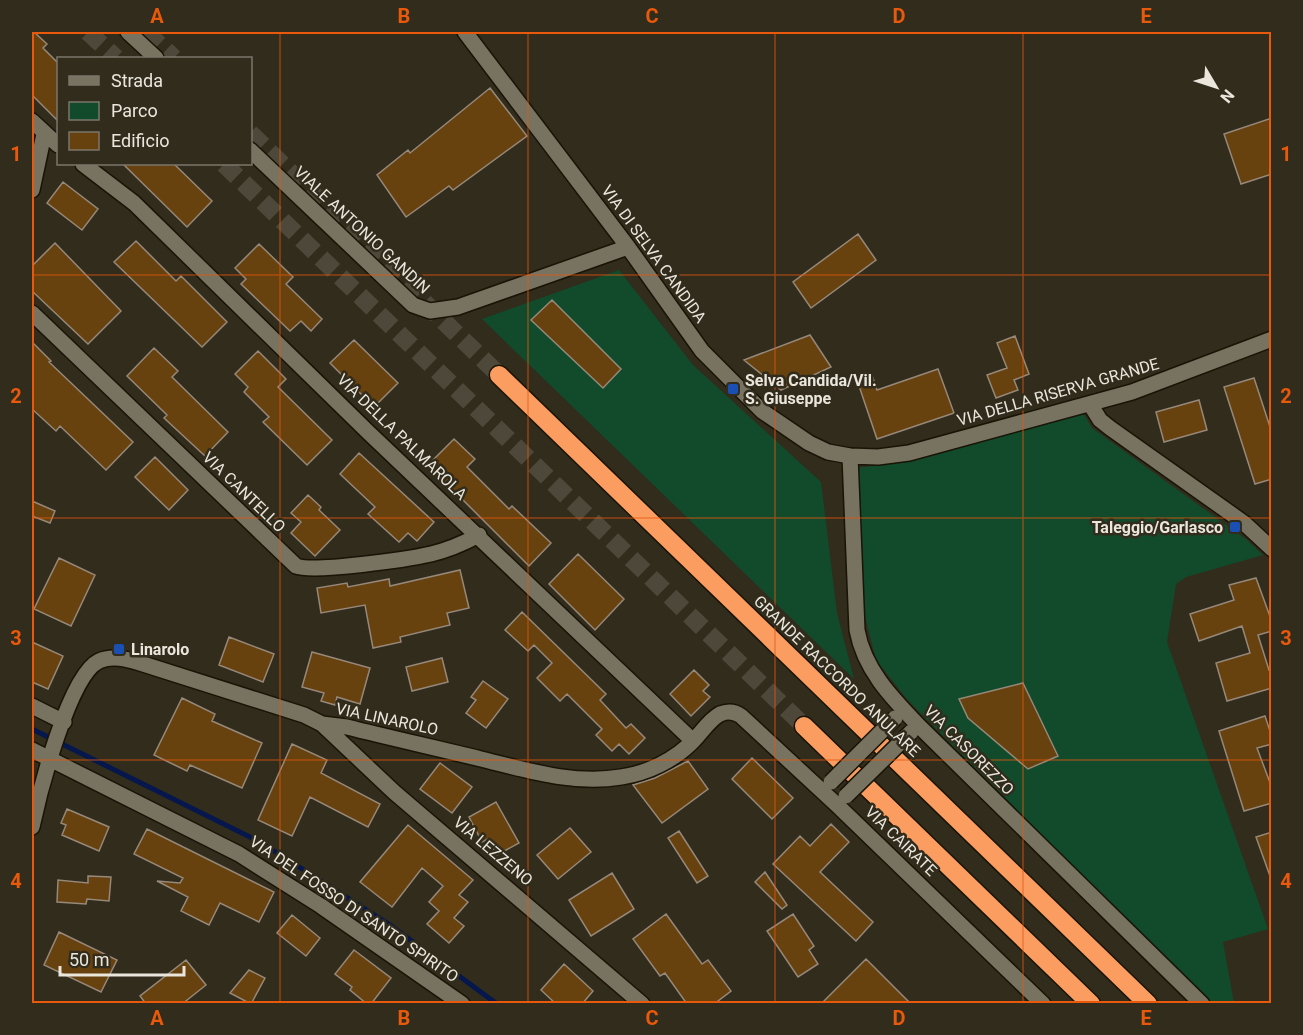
<svg xmlns="http://www.w3.org/2000/svg" width="1303" height="1035" font-family="Roboto,sans-serif">
  <style>
    .green { fill: #114b2c }
    .lines { fill: none; stroke-linecap: round; stroke-linejoin: round }
    .stream { stroke: #05174d; stroke-width: 5 }
    .building { fill: #67410e; stroke: #96887a; stroke-width: 1.5 }
    .highway-tunnel { stroke: #4d4839; stroke-width: 18; stroke-dasharray: 18 9; stroke-linecap: butt }
    .minor-casing { stroke: #191406; stroke-width: 18 }
    .highway-casing { stroke: #191406; stroke-width: 21 }
    .minor { stroke: #787260; stroke-width: 15 }
    .highway { stroke: #fb9c61; stroke-width: 18 }
    .minor-bridge-casing { stroke: #191406; stroke-width: 18; stroke-linecap: butt }
    .minor-bridge { stroke: #787260; stroke-width: 15 }
    .grid { fill: none; stroke: #e8590c; stroke-width: 1.5; stroke-opacity: 0.55 }
    .transit-dot { fill: #1a4fb4; stroke: #312c1c; stroke-width: 2 }
    .labels { text-anchor: middle; dominant-baseline: central; stroke-width: 5; stroke-linejoin: round; paint-order: stroke }
    .street-label { font-size: 16px; fill: #eae6dc; stroke: #312c1c }
    .poi-label { font-size: 16px; font-weight: bold; fill: #eae6dc; stroke: #312c1c; text-anchor: start }
    .neatline { fill: none; stroke: #e8590c; stroke-width: 2 }
    .grid-label { font-size: 20px; text-anchor: middle; font-weight: bold; fill: #e8590c }
  </style>
  <rect width="100%" height="100%" fill="#312c1c"/>
  <path class="green" d="M619,270L693,365L821,482L837,613L854,679L482,319Z
    M1083,413L1092,428L1247,540L1263,555L1186,577L1176,584L1167,642L1268,929L1223,942L1234,1003H1210L925,718L906,698L876,660L865,616L855,468L907,462Z"/>
  <g class="lines">
    <path class="stream" d="M32,729L260,842L390,925L497,1004"/>
  </g>
  <path class="building" d="M32,32H34L47,44L43,48L58,63V121L32,95Z
    M490,88L527,136L453,190L449,186L406,217L377,175L408,150L410,153Z
    M1272,118V174L1241,184L1224,134Z
    M123,164H174L212,201L187,227Z
    M63,182L98,209L82,230L47,203Z
    M858,234L876,260L811,308L793,282Z
    M136,241L176,281L181,276L227,322L202,347L114,262Z
    M55,243L121,311L88,344L32,291V266Z
    M259,244L293,277L286,284L322,319L311,331L301,321L290,331L241,284L246,279L235,268Z
    M552,300L621,369L603,388L531,320Z
    M810,335L831,367L781,390L744,360Z
    M1015,336L1029,374L1014,380L1018,390L996,398L987,375L1007,368L997,343Z
    M354,340L398,383L374,407L330,363Z
    M32,342L51,361L49,362L133,442L106,470L60,426L56,431L32,409Z
    M154,348L178,371L172,377L228,432L205,456L164,418L167,415L127,376Z
    M258,351L286,379L278,387L332,440L307,465L263,422L269,417L244,392L248,387L235,374Z
    M938,369L954,413L877,439L857,380L872,375L877,390Z
    M1254,378L1272,433V479L1255,484L1224,387Z
    M1199,400L1207,430L1164,442L1156,412Z
    M454,439L475,459L467,467L509,509L512,506L551,543L529,566L428,465Z
    M359,453L434,522L417,541L408,533L399,542L368,514L375,507L340,474Z
    M155,457L188,490L169,510L135,477Z
    M308,495L321,507L319,510L340,530L315,556L291,533L301,522L291,513Z
    M32,501L55,511L50,523L32,516Z
    M578,554L624,599L595,630L549,584Z
    M59,558L95,575L71,626L34,609Z
    M460,570L469,608L447,613L450,625L400,637L401,642L373,648L365,605L321,613L317,588L347,583L348,587L389,579L390,586Z
    M1256,578L1272,622V631L1258,635L1269,670L1272,669V688L1227,701L1216,663L1250,653L1242,626L1199,641L1190,614L1234,600L1229,585Z
    M522,612L606,694L600,700L626,728L631,724L645,738L629,754L619,744L612,751L596,735L602,729L567,694L560,701L537,678L552,663L534,645L528,651L505,630Z
    M229,637L274,654L263,682L219,665Z
    M32,642L63,656L48,689L32,682Z
    M312,652L370,668L360,704L337,697L335,705L321,701L324,693L302,687Z
    M442,658L448,682L412,691L406,667Z
    M694,670L709,685L703,691L710,697L691,716L670,694Z
    M483,681L508,699L486,728L466,713L476,700L471,697Z
    M1023,683L1058,756L1028,769L968,718L959,699Z
    M182,698L215,714L212,721L262,743L242,788L190,765L187,771L154,755Z
    M1265,716L1272,737V744L1257,748L1272,788V803L1244,811L1219,731Z
    M292,744L327,760L321,773L380,804L368,827L310,797L292,836L258,820Z
    M752,758L793,798L772,819L732,779Z
    M688,761L708,789L662,823L633,785L655,778Z
    M440,763L472,787L452,813L420,789Z
    M496,802L519,843L497,855L488,839L482,842L469,817Z
    M67,809L109,827L99,851L62,835L66,825L61,823Z
    M831,824L849,842L820,872L873,922L856,941L773,864L800,836L810,846Z
    M408,825L473,880L459,895L468,902L454,918L464,926L449,943L427,924L439,911L429,902L443,886L422,868L392,907L360,882Z
    M570,828L591,852L558,879L537,855Z
    M147,829L274,892L259,922L220,903L209,925L181,911L188,897L157,881L180,883L183,878L134,854Z
    M679,831L708,876L697,883L668,838Z
    M1272,832V876H1270L1256,837Z
    M765,872L787,905L782,909L755,882Z
    M612,873L634,909L591,936L569,900Z
    M88,876L111,877L109,901L87,899L86,904L57,902L58,880L88,883Z
    M666,914L702,964L708,960L731,991L714,1004H687L665,973L660,976L633,939Z
    M793,914L814,946L809,950L818,964L798,977L767,931Z
    M292,915L320,938L306,956L277,933Z
    M59,932L117,960L101,992L44,965Z
    M354,950L391,978L371,1004H367L350,990L352,987L335,974Z
    M866,959L911,1004H821Z
    M186,960L206,985L182,1004H146L140,996Z
    M564,964L593,991L582,1004H556L541,990Z
    M249,970L265,978L251,1004L230,993Z"/>
  <g class="lines">
    <path class="highway-tunnel" d="M88,32L116,58
      M146,32L174,58
      M250,133L499,375
      M224,164L804,726"/>
    <g class="minor-casing">
      <path id="minor" d="M128,32L156,58
        M465,32L628,247L702,351L762,411L809,443L828,452L850,456L878,457L909,453L1132,392L1272,339
        M32,121L58,145
        M250,150L413,305L430,311L458,307L628,247
        M83,164L134,203L368,432L693,741
        M32,190L44,134
        M32,313L296,566C314,573 409,559 431,554C448,550 464,543 479,535
        M1090,404L1100,420L1110,428L1244,523L1272,549
        M850,456L857,630C864,669 891,697 918,725L1202,1004
        M32,706L64,722
        M322,724L394,792L642,1004
        M32,750L239,854L321,906L462,1004
        M32,827C39,794 69,675 99,661C112,655 127,659 140,663L304,715L322,724L347,727C391,738 436,748 481,759C526,770 574,785 621,777C648,773 675,760 694,740C702,732 709,720 720,714C727,711 734,711 741,716L837,805L1043,1004"/>
    </g>
    <g class="highway-casing">
      <path id="highway" d="M499,375L1148,1004
        M804,726L1091,1004"/>
    </g>
    <use href="#minor" class="minor"/>
    <use href="#highway" class="highway"/>
    <g class="minor-bridge-casing">
      <path id="minor-bridge" d="M831,782L895,718
        M846,796L911,732"/>
    </g>
    <use href="#minor-bridge" class="minor-bridge"/>
  </g>
  <path class="grid" d="M280,32V1004M528,32V1004M775,32V1004M1023,32V1004M32,275H1272M32,518H1272M32,760H1272"/>
  <g class="transit-dot">
    <rect x="727" y="383" width="12" height="12" rx="3"/>
    <rect x="1229" y="521" width="12" height="12" rx="3"/>
    <rect x="113" y="643" width="12" height="12" rx="3"/>
  </g>
  <g class="labels">
    <g class="street-label">
      <text transform="translate(362 230) rotate(43)">VIALE ANTONIO GANDIN</text>
      <text transform="translate(654 254) rotate(54)">VIA DI SELVA CANDIDA</text>
      <text transform="translate(1058 392) rotate(-16)">VIA DELLA RISERVA GRANDE</text>
      <text transform="translate(402 437) rotate(44)">VIA DELLA PALMAROLA</text>
      <text transform="translate(244 492) rotate(44)">VIA CANTELLO</text>
      <text transform="translate(837 676) rotate(44)">GRANDE RACCORDO ANULARE</text>
      <text transform="translate(387 719) rotate(12)">VIA LINAROLO</text>
      <text transform="translate(969 750) rotate(45)">VIA CASOREZZO</text>
      <text transform="translate(901 841) rotate(44)">VIA CAIRATE</text>
      <text transform="translate(493 851) rotate(40)">VIA LEZZENO</text>
      <text transform="translate(354 909) rotate(34)">VIA DEL FOSSO DI SANTO SPIRITO</text>
    </g>
    <g class="poi-label">
      <text x="745" y="380">Selva Candida/Vil.<tspan x="745" dy="18">S. Giuseppe</tspan></text>
      <text x="1223" y="527" text-anchor="end">Taleggio/Garlasco</text>
      <text x="131" y="649">Linarolo</text>
    </g>
  </g>
  <rect width="1303" height="1035" fill="none" stroke="#312c1c" stroke-width="66"/>
  <rect x="57" y="57" width="195" height="108" fill="#312c1c" stroke="#7b7669" stroke-width="1.5"/>
  <rect x="69" y="76" width="30" height="9" fill="#787260" stroke="#7b7669" stroke-width="1.5"/>
  <text x="111" y="87" font-size="18" fill="#eae6dc">Strada</text>
  <rect x="69" y="102" width="30" height="18" fill="#114b2c" stroke="#7b7669" stroke-width="1.5"/>
  <text x="111" y="117" font-size="18" fill="#eae6dc">Parco</text>
  <rect x="69" y="132" width="30" height="18" fill="#67410e" stroke="#7b7669" stroke-width="1.5"/>
  <text x="111" y="147" font-size="18" fill="#eae6dc">Edificio</text>
  <g transform="translate(1216 87) rotate(129)" stroke="#312c1c" stroke-width="4.5" paint-order="stroke">
  <path d="M0-4.5L10 22L0 15L-10 22Z" fill="#eae6dc"/>
  <text y="-9" font-size="16" font-weight="bold" text-anchor="middle" fill="#eae6dc">N</text>
  </g>
  <path d="M60 966v9h124v-9" fill="none" stroke="#eae6dc" stroke-width="3"/>
  <text x="69" y="966" font-size="18" fill="#eae6dc" stroke="#312c1c" stroke-width="4.5" paint-order="stroke">50 m</text>
  <rect x="33" y="33" width="1237" height="969" class="neatline"/>
  <g class="grid-label">
    <text x="157" y="23">A</text>
    <text x="404" y="23">B</text>
    <text x="652" y="23">C</text>
    <text x="899" y="23">D</text>
    <text x="1146" y="23">E</text>
    <text x="16" y="161">1</text>
    <text x="1286" y="161">1</text>
    <text x="16" y="403">2</text>
    <text x="1286" y="403">2</text>
    <text x="16" y="645">3</text>
    <text x="1286" y="645">3</text>
    <text x="16" y="888">4</text>
    <text x="1286" y="888">4</text>
    <text x="157" y="1025">A</text>
    <text x="404" y="1025">B</text>
    <text x="652" y="1025">C</text>
    <text x="899" y="1025">D</text>
    <text x="1146" y="1025">E</text>
  </g>
</svg>
